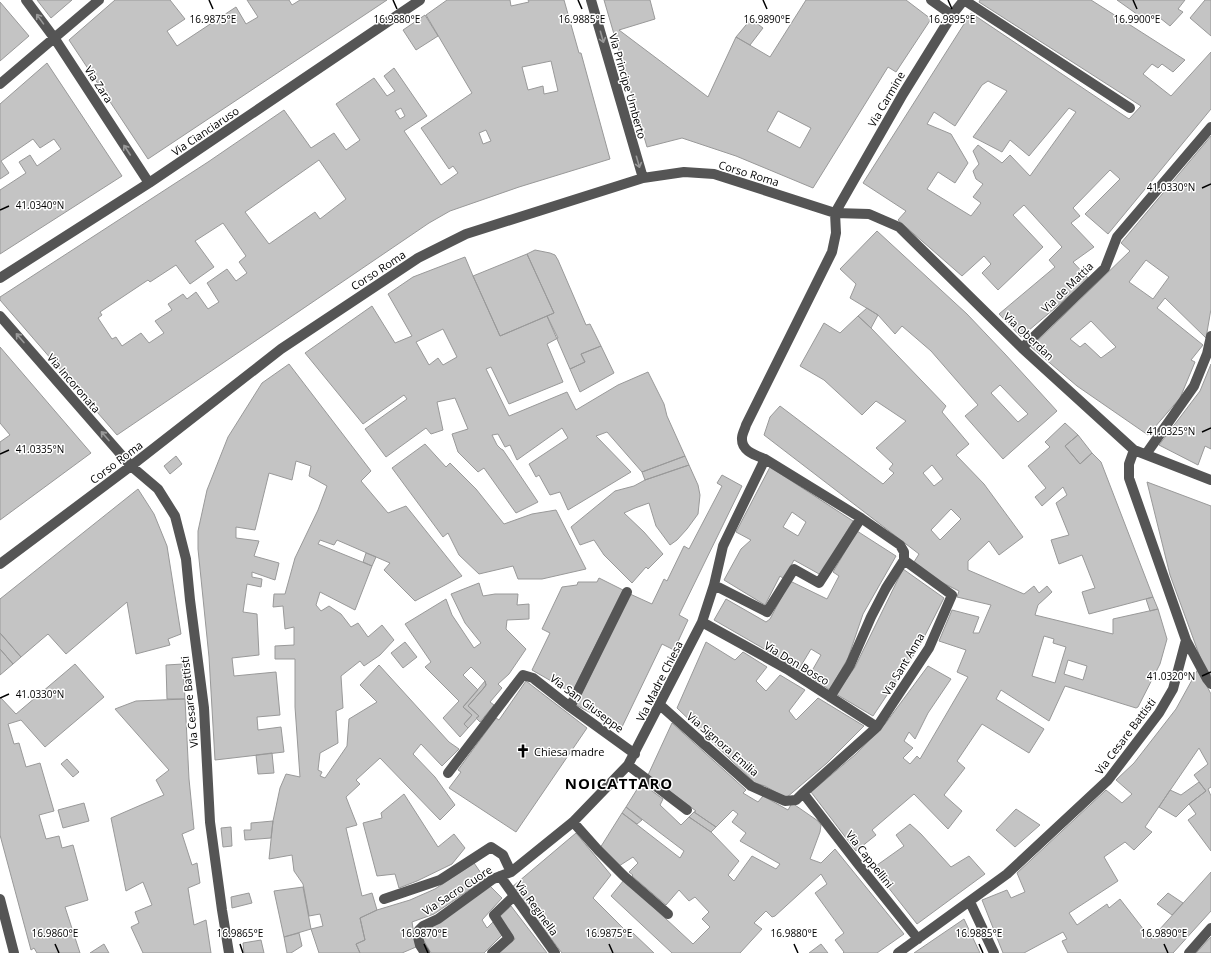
<svg xmlns="http://www.w3.org/2000/svg" width="1211" height="953" font-family="'Open Sans',sans-serif">
  <style>
    .building { fill: #c4c4c4; stroke: #999; fill-rule: evenodd }
    .lines { fill: none; stroke-linecap: round; stroke-linejoin: round }
    .minor { stroke: #555; stroke-width: 10 }
    .oneway { stroke: #999 }
    .ticks { fill: none; stroke: #000; stroke-width: 1.5 }
    .labels { text-anchor: middle; dominant-baseline: central; stroke-width: 3; stroke-linejoin: round; paint-order: stroke }
    .street-label { font-size: 11px; fill: #000; stroke: #fff }
    .poi-label { font-size: 11px; fill: #000; stroke: #fff; text-anchor: start }
    .district-label { font-size: 15px; font-weight: bold; letter-spacing: 1px; fill: #000; stroke: #fff }
    .ticks-label { font-size: 10px; text-anchor: middle; fill: #000; stroke: #fff; stroke-width: 3; stroke-linejoin: round; paint-order: stroke }
  </style>
  <rect width="100%" height="100%" fill="#fff"/>
  <path class="building" d="M37,0H72L51,18Z
    M115,0H170L185,19L167,31L177,46L236,7L246,24L258,17L247,0H289L292,5L300,0H387L148,159L69,40Z
    M447,0H510L511,6L529,2L528,0H564L579,53H581L610,159L519,187L450,211L429,223L117,435L0,300V297L208,162L284,110L311,148L334,133L346,150L360,140L336,104L374,78L387,96L395,91L384,76L394,68L427,116L404,131L441,185L458,173L453,166L449,169L421,128L472,93L426,15ZM551,61L558,91L544,94L543,86L528,90L522,67ZM401,108L405,116L400,119L395,111ZM486,130L491,141L483,144L479,133ZM319,160L346,199L320,219L315,212L269,244L245,212ZM223,223L246,256L239,262L247,273L236,281L227,269L207,283L219,302L208,309L196,292L187,299L183,294L168,304L172,310L155,321L164,333L149,343L141,333L122,346L116,337L112,339L98,318L102,315L100,312L148,280L150,282L176,265L190,284L214,267L195,241Z
    M604,0H650L655,19L619,30L708,97L736,37L770,57L806,0H906L931,19L896,72L888,67L813,188L736,156L682,138L647,147ZM778,111L811,128L800,148L767,131Z
    M980,0H1091L1185,60L1173,72L1162,64L1158,68L1152,64L1143,74L1171,96L1211,52V109L1108,234L1085,214L1120,179L1110,170L1073,208L1080,216L1071,223L1094,247L1073,262L1089,279L1021,337L999,314L1055,267L1049,260L1062,247L1024,205L1013,215L1043,247L998,290L982,273L991,264L984,256L962,276L898,220L906,211L863,183L971,13L1129,119L1141,106L979,2ZM988,81L1007,91L973,137L1002,152L1010,140L1029,156L1069,108L1076,112L1030,176L1010,155L1002,163L978,145L973,151L979,164L973,171L976,179L983,184L973,197L981,203L971,216L927,189L938,172L955,183L968,163L951,134L927,124L934,112L955,126L982,85Z
    M1117,0H1185L1178,9L1183,12L1170,26L1155,14L1148,22Z
    M1205,0H1211V36L1190,18Z
    M0,2L29,36L0,61Z
    M425,15L438,36L416,50L403,30Z
    M751,19L763,28L750,45L736,37Z
    M47,63L122,176L0,254V190L26,173L19,162L30,155L37,166L61,149L54,139L40,148L33,139L1,161L9,173L0,179V104Z
    M1211,136V309L1206,338L1165,298L1157,308L1203,345L1191,360L1195,362L1180,398L1148,435L1077,386L1031,347L1130,251L1121,243ZM1146,260L1169,277L1153,299L1129,282ZM1091,321L1116,347L1101,358L1085,343L1080,347L1070,339Z
    M877,231L967,314L1005,354L1057,411L1003,459L965,416L978,405L931,351L902,326L895,334L878,315L850,298L856,284L840,269ZM1000,385L1028,414L1018,422L991,393Z
    M535,250L550,253L555,255L558,260L586,325L590,324L601,346L581,354L585,362L570,369L547,316L554,313L527,254Z
    M527,254L554,313L500,336L473,276Z
    M465,257L473,276L500,336L547,316L558,338L547,344L563,382L509,404L491,367L486,369L509,416L567,392L576,410L618,385L648,372L664,404L667,416L685,456L642,472L607,432L596,436L631,472L568,510L560,492L550,495L539,475L536,477L529,464L568,438L562,428L517,460L510,445L505,447L498,434L492,435L497,445L501,449L503,450L538,502L516,513L484,468L478,472L458,452L452,434L468,429L455,398L437,402L443,430L431,434L426,428L386,457L365,429L407,399L404,395L363,424L305,353L372,306L395,343L412,336L388,294L413,277ZM443,329L457,357L443,365L438,358L429,365L416,342Z
    M867,308L878,315L871,328L858,316Z
    M858,316L871,328L946,406L942,412L969,444L956,455L984,484L1023,537L999,555L989,541L968,561V570L1024,594L1034,586L1039,593L1047,586L1052,592L1038,605L1035,615L1113,634V619L1158,609L1167,639L1160,664L1138,707L1136,708L1065,686L1049,721L1001,690L996,699L1044,729L1029,753L982,724L957,761L965,768L944,795L962,811L948,829L914,794L872,830L876,835L856,851L811,792L856,754L885,724L928,666L951,679L928,713L915,739L909,732L904,741L913,748L903,758L910,764L917,756L920,759L968,677L957,672L966,650L939,641L952,610L979,617L973,633H979L991,605L957,597L959,591L939,581L914,562L919,554L764,435L770,417L780,406L883,484L894,473L889,469L893,464L876,448L906,421L876,401L862,415L824,380L800,366L824,323L840,333ZM932,465L943,479L934,486L923,473ZM951,509L961,519L940,540L931,530ZM1044,636L1054,639L1053,643L1066,647L1055,683L1032,676ZM1068,660L1087,666L1083,680L1064,674Z
    M601,346L614,373L580,392L570,369L585,362L581,354Z
    M0,347L91,453L0,520V442L10,435L0,423Z
    M289,364L371,471L361,481L388,513L406,506L462,576L415,601L384,570L390,563L337,540L334,545L320,540L318,544L372,566L355,610L320,592L316,605L321,611L329,606L341,614L351,627L358,623L368,637L382,625L394,640L380,655L364,666L360,661L341,676L343,708L336,711L338,743L320,753L318,770L322,772L320,776L325,778L347,746L349,719L377,702L360,685L379,665L449,742L459,749L442,766L421,744L413,754L435,777L455,805L440,820L380,758L356,780L360,784L346,797L357,825L346,828L362,896L372,893L377,910L360,918L365,940L356,944L360,953H319L311,929L323,926L320,914L309,916L303,884L294,871L292,855L269,859L273,821L280,788L286,774L300,777L295,707V659H275V646L294,645V627L285,629L283,606L273,607L274,594H285L295,558L318,510L327,486L309,476L311,466L296,461L292,480L269,473L255,530L236,527V538L259,541L254,556L279,563L275,580L252,572V577L262,579L261,587L247,584L243,612L257,614L259,655L232,658L234,676L276,672L280,715L257,717L258,730L281,727L284,752L215,760L209,657L198,549V531L207,490L228,437L262,383Z
    M1211,364V449L1205,446L1198,465L1159,445L1200,391Z
    M1065,423L1078,435L1065,446L1080,464L1092,453L1101,462L1153,597L1089,614L1082,592L1095,588L1082,555L1059,564L1051,540L1069,535L1056,503L1067,495L1063,487L1042,506L1035,497L1046,488L1028,466L1050,447L1045,442Z
    M1078,435L1092,453L1080,464L1065,446Z
    M425,444L446,467L450,463L476,489L504,524L532,514L556,510L586,569L542,579H518L513,566L479,574L459,555L448,533L443,537L392,468Z
    M176,456L182,464L170,474L164,466Z
    M685,456L689,465L645,480L642,472Z
    M689,465L698,485L700,495L698,514L687,529L677,540L670,545L656,526L649,503L635,508L624,513L644,532L663,554L648,569L646,567L632,583L604,555L594,540L580,545L571,527L615,491L634,486L645,480Z
    M770,467L853,521L821,575L794,560L784,579L780,576L765,605L724,580L741,549L751,540L736,532ZM792,512L806,522L798,536L783,527Z
    M722,475L742,486L679,615L688,620L674,650L662,644L621,729L576,705L630,594L652,604L664,579L667,581L684,546L689,549L722,486L717,483Z
    M1147,482L1211,506V675L1207,676L1170,575Z
    M138,489L154,514L167,546L181,634L168,639L170,645L136,654L127,602L66,654L48,634L21,657L0,633V599Z
    M857,531L896,556L863,614L848,658L830,690L809,676L821,655L811,649L799,669L714,620L726,599L766,622L770,619L790,581L827,599L839,576L833,572Z
    M366,553L376,557L372,566L363,562Z
    M903,569L944,598L919,647L873,716L836,694L855,667Z
    M599,578L623,590L572,693L532,670L550,633L542,629L562,587L577,585L578,582H597Z
    M479,583L483,596L495,594H518L517,605L529,604V619L507,620L506,629L526,649L509,674L498,684L502,688L490,702L494,705L480,722L476,718L479,716L468,706L483,689L486,685L485,681L471,667L463,675L478,690L463,707L472,715L464,724L468,728L460,737L443,718L459,701L425,667L431,662L405,624L446,599L452,615L474,648L481,643L465,623L451,594Z
    M1153,597L1158,609L1150,611L1146,599Z
    M0,633L21,657L13,664L0,649Z
    M405,642L417,657L403,668L391,653Z
    M706,642L735,660L743,652L767,667L756,681L766,691L780,675L805,690L789,711L796,720L818,698L864,726L827,763L786,798L765,786L755,783L677,708Z
    M0,649L13,664L0,675Z
    M75,664L104,697L45,747L21,720L8,724L14,744L19,743L26,767L40,763L54,811L39,815L46,839L59,836L62,848L73,845L88,900L65,907L80,953H37L34,948L31,950L0,835V697L16,714Z
    M183,664L185,699H167L166,665Z
    M1198,669L1211,694V787L1208,789L1211,796V851L1188,820L1196,814L1189,804L1206,791L1194,775L1208,764L1199,748L1145,827L1152,832L1134,850L1125,842L1104,857L1118,881L1069,913L1077,925L1107,904L1109,908L1120,899L1151,939L1211,872V911L1173,953H1068L1062,941L1067,939L1063,932L1024,953H1003L982,900L1007,890L1011,898L1025,892L1017,873L1106,790L1122,803L1132,794L1116,780L1134,763L1176,709Z
    M485,681L486,685L483,689L468,706L479,716L468,728L464,724L472,715L463,707Z
    M526,681L587,728L516,832L449,788L461,772L458,770L496,718L499,720Z
    M185,699L189,779L194,829L182,834L192,865L197,863L200,883L188,888L194,925L206,920L211,953H143L131,927L139,923L135,912L152,905L143,882L126,891L111,818L164,795L156,780L169,770L115,709L136,701Z
    M672,723L746,790L743,793L758,802L763,796L788,810L792,803L818,821L821,825L820,832L810,859L821,863L835,849L904,934L877,953H843L844,952L835,940L844,933L815,893L827,884L821,874L775,916L772,917L766,911L754,923L762,929L740,953H672L611,896L624,880L693,944L710,927L702,919L709,912L695,897L689,901L679,890L666,905L632,876L633,875L629,872L638,863L633,857L619,866L600,848L622,813L680,858L684,851L626,807L641,783L663,799L660,805L681,825L689,817L711,832L739,861L728,875L734,881L752,856L776,869L780,864L740,841L746,833L732,822L738,814L733,810L716,827L694,812L696,811L648,775Z
    M272,753L274,773L258,774L256,755Z
    M67,759L79,772L73,777L61,764Z
    M1199,782L1206,791L1189,804L1176,817L1159,807L1170,790L1181,795Z
    M404,794L438,847L454,834L465,848L452,864L417,881L399,888L395,874L377,876L363,823L382,818L381,813Z
    M84,803L89,821L63,828L58,810Z
    M626,807L642,820L637,824L622,813Z
    M1016,809L1040,825L1015,847L996,830Z
    M694,812L716,827L711,832L689,817Z
    M273,821L271,838L245,840L244,830H251V823Z
    M910,824L921,834L951,867L969,856L985,874L917,924L873,868L904,846L896,835Z
    M231,827L232,846L223,847L221,828Z
    M576,833L611,875L593,898L628,933H633L654,953H562L512,887Z
    M474,863L485,879L434,914L412,922L416,947L402,953H360L356,944L365,940L360,918L377,910L410,900L435,889Z
    M490,886L502,898L482,920L487,928L493,922L502,935L484,953H431L420,934L438,923Z
    M303,887L311,929L284,937L274,891Z
    M249,893L252,903L232,908L231,897Z
    M1168,893L1183,903L1172,915L1157,904Z
    M511,906L547,953H499L515,939L499,917Z
    M964,919L980,953H914Z
    M299,933L302,946L291,953H287L284,937Z
    M1211,937V953H1196Z
    M261,940L264,953H244L243,943Z
    M104,944L109,953H90Z
    M821,944L828,953H809Z"/>
  <g class="lines">
    <path class="minor" d="M26,0L55,39L149,183
      M591,0L643,178
      M931,0L952,15
      M964,0L1130,108
      M0,84L99,0
      M835,213L903,94L952,15L964,0
      M0,278L149,183L420,0
      M0,316L131,466L158,489L175,516L186,559L190,600L204,708L210,822L222,910L229,953
      M1022,348L1105,268L1117,237L1211,127
      M1146,454L1194,386L1207,354L1211,336
      M0,564L131,466L281,349L418,258L466,234L643,178L684,172L714,174L835,213L869,214L899,227L1022,348L1134,450L1211,480
      M714,585L767,612L794,569L819,583L861,518
      M702,622L787,669L877,727
      M1186,640L1207,679L1211,684
      M830,697L850,665L871,617L886,588L904,560
      M660,705L751,786L785,801L796,800L803,793L877,727L929,648L952,595L904,560V552L900,545L861,518L765,459C755,455 741,451 742,438C742,434 745,429 746,425L832,252L836,233L835,213
      M570,707L627,592
      M628,765L687,810
      M448,773L523,675L533,678L570,707L635,754
      M803,793L858,864L918,939
      M573,822L598,850L624,876L668,914
      M500,876L555,953
      M0,899L14,953
      M384,899L440,880L491,847L503,855L511,872
      M970,902L994,953
      M425,953L420,945L418,937L419,930L423,926L438,919L493,879L511,872L573,822L628,765L702,622L714,585L723,546L765,459
      M492,953L509,938L494,915L514,896
      M898,953L1007,874L1108,780L1159,713L1173,689L1186,640L1129,478V464L1134,450
      M1189,953L1211,928"/>
  </g>
  <defs><path id="oneway-shaft" d="M-6 0H5M1.5-3L5.5 0L1.5 3" fill="none" stroke-width="1.6" stroke-linecap="round" stroke-linejoin="round"/></defs>
  <g class="oneway">
    <use href="#oneway-shaft" transform="translate(40 19) rotate(-126)"/>
    <use href="#oneway-shaft" transform="translate(602 37) rotate(74)"/>
    <use href="#oneway-shaft" transform="translate(127 150) rotate(-123)"/>
    <use href="#oneway-shaft" transform="translate(638 162) rotate(74)"/>
    <use href="#oneway-shaft" transform="translate(20 338) rotate(-131)"/>
    <use href="#oneway-shaft" transform="translate(105 436) rotate(-131)"/>
  </g>
  <path class="ticks" d="M209,0L213,9M393,0L397,9M578,0L582,9M763,0L767,9M948,0L952,9M1133,0L1137,9M1202,188L1211,184M0,210L9,206M1202,432L1211,428M0,454L9,450M1202,676L1211,672M0,698L9,694M55,944L59,953M240,944L243,953M424,944L428,953M609,944L613,953M794,944L798,953M979,944L983,953M1164,944L1168,953"/>
  <defs>
    <g id="church-bare" transform="scale(1.08)"><path d="M-1.2-6h2.4v3.5h3.3v2.4h-3.3V6h-2.4V-.1h-3.3v-2.4h3.3Z" fill="#000" stroke="#fff" stroke-width="2.5" paint-order="stroke"/></g>
  </defs>
  <g fill-rule="evenodd">
    <use href="#church-bare" x="523" y="751"/>
  </g>
  <g class="labels">
    <g class="street-label">
      <text transform="translate(99 84) rotate(57)">Via Zara</text>
      <text transform="translate(628 86) rotate(74)">Via Principe Umberto</text>
      <text transform="translate(886 99) rotate(-60)">Via Carmine</text>
      <text transform="translate(205 131) rotate(-34)">Via Cianciaruso</text>
      <text transform="translate(749 173) rotate(17)">Corso Roma</text>
      <text transform="translate(378 270) rotate(-33)">Corso Roma</text>
      <text transform="translate(1067 287) rotate(-44)">Via de Mattia</text>
      <text transform="translate(1029 336) rotate(43)">Via Oberdan</text>
      <text transform="translate(74 383) rotate(49)">Via Incoronata</text>
      <text transform="translate(116 462) rotate(-37)">Corso Roma</text>
      <text transform="translate(797 663) rotate(31)">Via Don Bosco</text>
      <text transform="translate(903 664) rotate(-59)">Via Sant Anna</text>
      <text transform="translate(659 681) rotate(-63)">Via Madre Chiesa</text>
      <text transform="translate(189 702) rotate(-96)">Via Cesare Battisti</text>
      <text transform="translate(587 703) rotate(37)">Via San Giuseppe</text>
      <text transform="translate(1125 736) rotate(-53)">Via Cesare Battisti</text>
      <text transform="translate(723 744) rotate(41)">Via Signora Emilia</text>
      <text transform="translate(870 859) rotate(52)">Via Cappellini</text>
      <text transform="translate(457 890) rotate(-33)">Via Sacro Cuore</text>
      <text transform="translate(537 908) rotate(54)">Via Reginella</text>
    </g>
    <g class="poi-label">
      <text x="534" y="751">Chiesa madre</text>
    </g>
    <g class="district-label">
      <text x="619" y="783">NOICATTARO</text>
    </g>
  </g>
  <g class="ticks-label">
    <text x="213" y="23">16.9875°E</text>
    <text x="397" y="23">16.9880°E</text>
    <text x="582" y="23">16.9885°E</text>
    <text x="767" y="23">16.9890°E</text>
    <text x="952" y="23">16.9895°E</text>
    <text x="1137" y="23">16.9900°E</text>
    <text x="1171" y="191">41.0330°N</text>
    <text x="40" y="209">41.0340°N</text>
    <text x="1171" y="435">41.0325°N</text>
    <text x="40" y="453">41.0335°N</text>
    <text x="1171" y="680">41.0320°N</text>
    <text x="40" y="698">41.0330°N</text>
    <text x="55" y="937">16.9860°E</text>
    <text x="240" y="937">16.9865°E</text>
    <text x="424" y="937">16.9870°E</text>
    <text x="609" y="937">16.9875°E</text>
    <text x="794" y="937">16.9880°E</text>
    <text x="979" y="937">16.9885°E</text>
    <text x="1164" y="937">16.9890°E</text>
  </g>
</svg>
